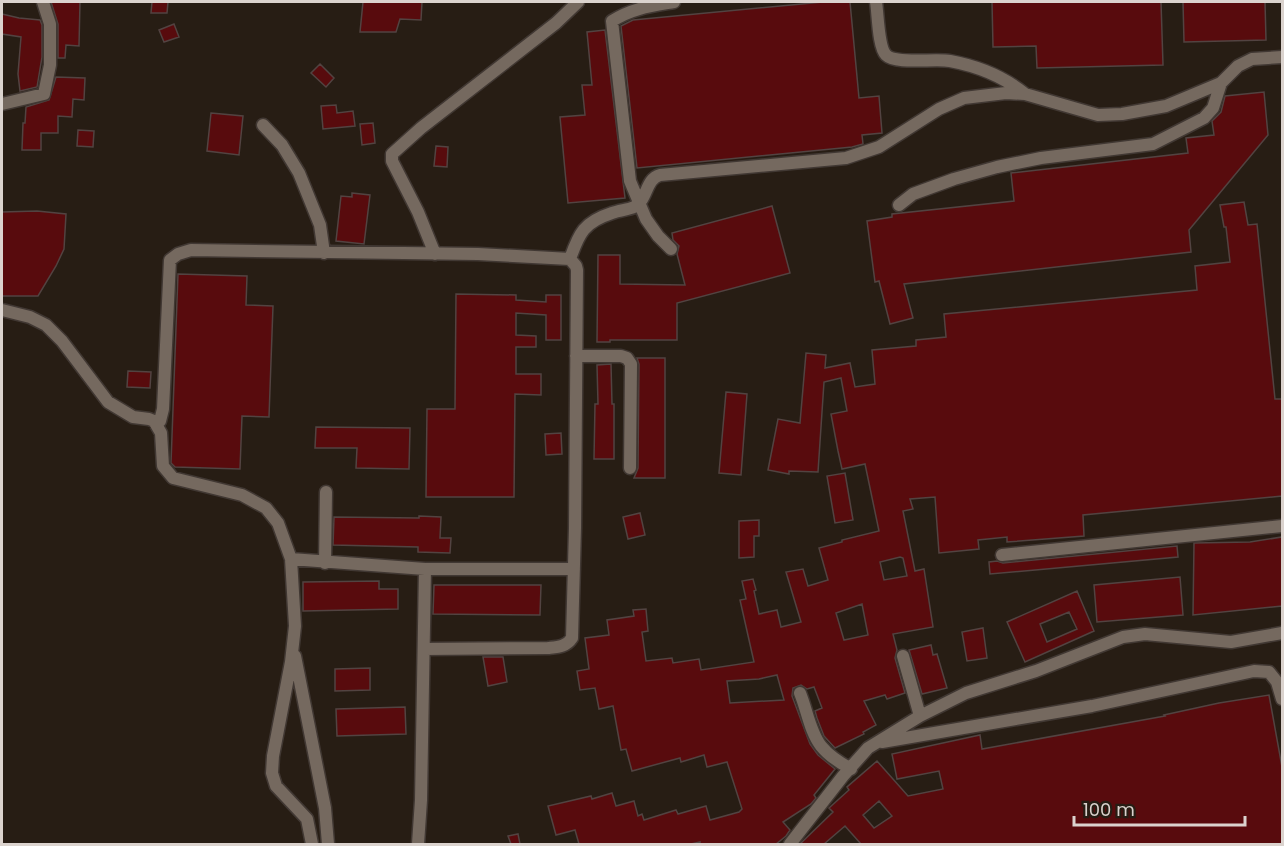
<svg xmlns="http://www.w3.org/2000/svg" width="1284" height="846" font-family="Poppins,sans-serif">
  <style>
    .building { fill: #580b0d; stroke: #524341; stroke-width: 1.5; fill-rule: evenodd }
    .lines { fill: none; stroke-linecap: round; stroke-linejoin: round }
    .minor-casing { stroke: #413833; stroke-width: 15 }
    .minor { stroke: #75695f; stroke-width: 12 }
  </style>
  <rect width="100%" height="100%" fill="#271d14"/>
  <path class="building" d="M51,2H80L79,46L66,45L65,58H58V24Z
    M152,2H168L167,13H151Z
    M363,2H422L421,20L400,19L396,32H360Z
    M823,2H850L859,98L879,96L882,133L862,135L863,144L852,147L637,168L621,26L633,20Z
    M992,2H1161L1163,65L1037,68L1036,46L993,47Z
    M1183,2H1265L1266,40L1184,42Z
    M2,14L19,18L40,20L42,25V57L37,87L20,91L18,74L21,37L2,34Z
    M174,24L179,37L164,42L159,30Z
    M605,30L625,198L568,203L560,117L585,115L582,85H592L587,32Z
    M320,64L334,78L326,87L311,73Z
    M56,77L85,78L84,100L73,99L72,117L58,116V133H41V150H22L23,123H25L26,107L49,100Z
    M1264,92L1268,135L1189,230L1191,252L904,284L913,318L890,324L879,281L875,282L867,221L892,217V214L1014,201L1011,173L1188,153L1186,138L1214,135L1212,121L1221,112L1225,96Z
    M336,105L337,113L353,111L355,126L323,129L321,106Z
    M211,113L243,116L239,155L207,151Z
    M373,123L375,143L362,145L360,124Z
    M78,130L94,131L93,147L77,146Z
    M436,146L448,147L447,167L434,166Z
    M352,193L370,195L364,244L336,241L341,196L352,197Z
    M1244,202L1248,225L1257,224L1275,399H1282V496L1083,515L1084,536L1007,542V537L978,540L979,549L939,553L935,497L910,499L913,509L903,511L915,571L924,569L933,627L893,634L897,650L895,658L905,693L887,699L885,695L864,701L876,725L863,732L864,734L835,748L824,736L817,718L815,711L822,708L814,687L807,689L801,685L793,688L792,696L810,744L818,755L835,769L814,795L816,798L811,804L783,822L790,830L786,836L776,844H700V842L691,844H579L575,830L556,835L548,806L591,796L592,799L612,793L616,806L634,801L638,816L642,814L644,820L676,810L678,814L706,806L710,820L739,812L742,809L727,762L707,767L704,755L681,762L680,758L632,771L626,749L621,750L613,706L599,709L595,688L580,690L577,671L589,669L585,638L609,635L607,620L634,616L633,610L646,609L648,631L642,632L646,661L672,658L673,663L699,659L701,670L754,662L740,600L746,599L742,581L753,579L756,590L754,591L759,614L777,610L781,627L801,622L786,572L803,569L808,586L828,580L819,548L842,542V540L879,531L865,464L842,469L838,451L831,414L847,411L841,378L824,382L818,472L789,471V474L768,470L778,419L800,423L806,353L826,355L825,368L850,363L855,387L875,384L872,350L916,346V340L946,337L944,314L1197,290L1195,266L1230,262L1226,227H1224L1220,205ZM900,557L903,558L907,576L884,580L880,562ZM862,604L868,635L844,640L836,613ZM777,675L784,700L730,703L727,681L759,679Z
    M772,206L790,273L677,303V340H610V342H597L598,255H620V284L685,285L677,254L679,246L673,240L672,233Z
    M37,211L66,214L64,249L56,266L38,296H2V212Z
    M178,274L247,276L246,305L273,306L269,417L242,416L240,469L175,467L171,463Z
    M456,294L516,295V300L546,302V295H561V340H546V315L516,313V335L536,336V347H516V374H541V395L515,394L514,497H426L427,409H455Z
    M637,358H665V478H634L638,468L639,364Z
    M611,364L612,404H614V459H594L595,404H598L597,365Z
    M128,371L151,372L150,388L127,387Z
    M726,392L747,394L741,475L719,473Z
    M316,427L410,428L409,469L356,468L357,448H315Z
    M561,433L562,454L546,455L545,434Z
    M845,473L853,520L835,523L827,476Z
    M640,513L645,535L628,539L623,517Z
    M419,516L441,517L440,538H451L450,553L418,552V547L333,545L334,517L419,518Z
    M759,520V536H754V557L739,558V521Z
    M1282,537V606L1193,615L1194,543L1250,542Z
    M1177,546L1178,557L990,574L989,562L997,561L1003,563Z
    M1180,577L1183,615L1097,622L1094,585Z
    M379,581V589H398V609L303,611V582Z
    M434,585H541L540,615L433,614Z
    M1077,591L1094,631L1025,662L1007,622ZM1069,612L1077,629L1047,642L1040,624Z
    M983,628L987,658L967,661L962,632Z
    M931,645L933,655L937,654L947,688L922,694L909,650Z
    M483,657H503L507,682L488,686Z
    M370,668V690L335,691V669Z
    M1269,695L1282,767V844H861L845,826L824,844H800L833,812L829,808L849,790L847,787L877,761L908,796L943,789L939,771L897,779L892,754L980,735L982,749L1165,716L1164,715L1219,703ZM879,801L892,816L874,828L863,815Z
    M405,707L406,734L337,736L336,709Z
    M518,834L520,844H511L508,836Z"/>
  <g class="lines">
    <g class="minor-casing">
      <path id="minor" d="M876,2C878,13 878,47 886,55C896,65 935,58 950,61C977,66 1003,76 1025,94
        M2,104L44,94L50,65V24L43,2
        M263,125L282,145L299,173L320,225L324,253
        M899,205L913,194L954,179L997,167L1041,158L1153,144L1204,118L1213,108L1221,83
        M671,249L658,236L646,219L630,181L612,21C633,8 651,6 674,2
        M435,254L418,212L392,161V154L421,128L556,23L578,2
        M570,259C579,233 584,222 612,213C619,210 628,210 634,207C648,200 645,179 660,175L846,158L879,147L939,109L964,98L1006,93L1025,94L1098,115L1122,114L1166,106L1221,83L1238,66L1252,59L1282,57
        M2,310L30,317L46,325L62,341L108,402L133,417L149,419L154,421L161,433L163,466L173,478L242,495L266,508L278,523L291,559L295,626L291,662L273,756L272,773L276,786L307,819L312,844
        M576,356H621L627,358L631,364L630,468
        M157,424L160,421L163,409L170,260L178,254L191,250L478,254L570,259L576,266L577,270L575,528L572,638C566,647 558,647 548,648L424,649
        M1002,555L1282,526
        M291,559L425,569L421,800L418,844
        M325,563L326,492
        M425,569H574
        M295,656L325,808L328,844
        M903,656L920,716
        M800,693C807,710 810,732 821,746C829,756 840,763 851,769
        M882,742L1092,706L1254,671L1269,672L1277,682L1282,699
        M790,844L843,776L868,748L920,716L966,693L1036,671L1123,637L1145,634L1231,642L1282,633"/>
    </g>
    <use href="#minor" class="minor"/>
  </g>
  <rect width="1284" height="846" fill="none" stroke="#dbd3ce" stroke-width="6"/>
  <path d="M1074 816v9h171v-9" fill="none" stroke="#dbd3ce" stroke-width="3"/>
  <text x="1083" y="816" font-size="18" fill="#dbd3ce" stroke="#271d14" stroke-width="4.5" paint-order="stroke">100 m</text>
</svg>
